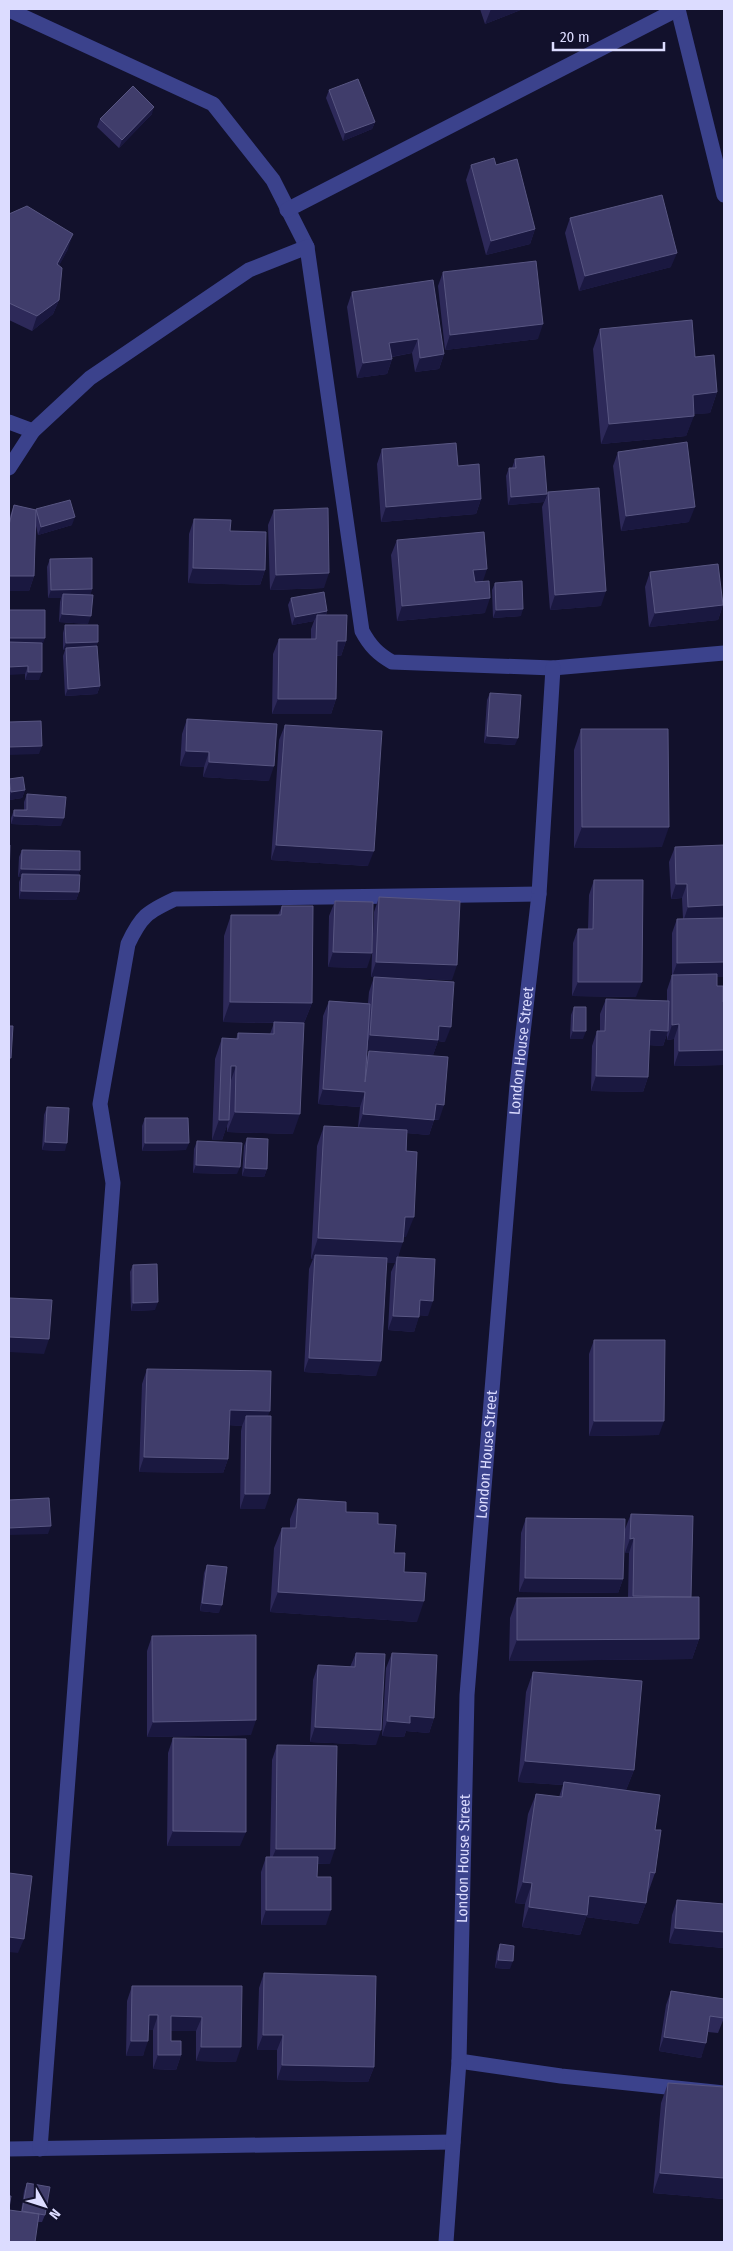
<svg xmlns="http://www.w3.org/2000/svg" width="733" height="2251" font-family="'Fira Sans Condensed',sans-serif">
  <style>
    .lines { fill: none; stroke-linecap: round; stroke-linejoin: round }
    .minor { stroke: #3b428c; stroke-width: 15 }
    .wall { fill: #2d2959 }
    .shaded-wall { fill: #1a1840 }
    .building { fill: #403d6b; stroke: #585682 }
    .labels { text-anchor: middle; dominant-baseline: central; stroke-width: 4.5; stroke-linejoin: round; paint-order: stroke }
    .street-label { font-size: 15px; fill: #dcdcff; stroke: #12112c }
  </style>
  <rect width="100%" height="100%" fill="#12112c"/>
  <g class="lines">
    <g class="minor">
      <path d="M678,9L724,195"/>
      <path d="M9,10L213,104L273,180L307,247"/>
      <path d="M287,210L678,9"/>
      <path d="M9,422L33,431"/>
      <path d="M9,468L33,431L90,378L249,270L307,247L362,631C370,646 378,654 392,662L553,668L724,653"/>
      <path d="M459,2061L561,2076L724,2093"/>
      <path d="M9,2149L453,2142"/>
      <path d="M40,2149L113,1183L100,1104L128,944C141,916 147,912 175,899L539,894"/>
      <path id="s1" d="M446,2242L459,2061L467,1695L517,1085L539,894L553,668"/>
    </g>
  </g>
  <path class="wall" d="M480,9H523L485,24Z
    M329,90L375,122L372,129L343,141L326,98Z
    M152,114L119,148L97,127L100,119Z
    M471,165L535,229L530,244L486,255L466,180Z
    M9,214L68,249L59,265V300L53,314L32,331L9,320Z
    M570,218L671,267L579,291L565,233Z
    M443,272L538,339L445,350L438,286Z
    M352,292L444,354L439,369L415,372L412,353L392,357V359L387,374L357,378L347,307Z
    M600,329L717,392L710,413L694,414L686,436L601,444L593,349Z
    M382,449L458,466L481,499L476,514L381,522L377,464Z
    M618,452L689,522L621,531L613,466Z
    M515,459L544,502L508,505L506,476L509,468H512Z
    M548,492L601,606L550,610L542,507Z
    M14,505L36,510L72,525L38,535L36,526L34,576L29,591H9V519Z
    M274,510L324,588L270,590L268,525Z
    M194,519L230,531L265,570L260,585L188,583L189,534Z
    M397,540L483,582L485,613L397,621L391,555Z
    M50,559L92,589L90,595L88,624L59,622L60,602L61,598H48L47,567Z
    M650,572L723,605L718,620L649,627L645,587Z
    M495,583L521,616L493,618L492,590Z
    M291,598L327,611L326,615L346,641L341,656H337L336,699L331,714H272L273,654L279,639H311V629L314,621L292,625L288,605Z
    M9,610L42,646L39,680H25V674Z
    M65,625L96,646L100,686L97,694L65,696L63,656L65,650H63V633Z
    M490,693L515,745L484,743L487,700Z
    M187,719L269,781L203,777L204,767L180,766L182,734Z
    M285,725L368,866L271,860L279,740Z
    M581,729L662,847L574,848V750Z
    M9,779L25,790L22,798L9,800Z
    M27,794L61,826L11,824V818L14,810H24V802Z
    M724,845V977H717V986L723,1002H724V1065L674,1066V1039L667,1040V1034L663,1046L649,1045L648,1077L643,1092L591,1091L592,1046L597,1031H600V1014L606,999L667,1001V990L672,975V933L677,919H683L682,898L671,899L669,862L675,847Z
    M22,850L80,870L78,875L79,892L76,900L19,899V882L21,877H18L19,857Z
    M594,880L636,997L572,996L573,943L578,929H588L589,895Z
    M379,897L452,980L382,977L445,1042L438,1041L433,1055L367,1050V1057L369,1051L439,1120H434L429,1135L407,1133L406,1237H403L398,1257L428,1316L419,1315L414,1332L388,1330L391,1272L395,1263L386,1262L376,1376L304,1372L309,1269L313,1259H311L317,1146L324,1126L358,1127L360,1107L318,1104L323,1016L329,1001L368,1003L369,992L374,977H371L374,912Z
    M335,901L367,968L328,967L329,916Z
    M282,906L312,1003L304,1023H294L293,1134L227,1132V1125L222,1140H212L215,1059L222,1038L236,1039L238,1033L270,1034L274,1023L223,1022L224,936L231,915H278Z
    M574,1007L583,1039H570L571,1015Z
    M47,1107L65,1151L42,1150L44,1115Z
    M145,1118L186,1150L142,1151V1126Z
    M247,1138L267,1169L264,1177L242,1176L244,1146Z
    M197,1141L237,1174L193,1173L194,1149Z
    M133,1265L155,1310L131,1311L130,1272Z
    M594,1340L659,1435L589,1436V1354Z
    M147,1369L268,1416L265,1509H240L241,1431L242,1426L229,1425L228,1459L223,1473L139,1472L142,1384Z
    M298,1499L346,1512L378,1524L404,1572L417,1622L270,1612L274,1548L282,1528H290V1519Z
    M631,1514L691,1597L699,1639L692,1659L509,1661L510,1618L517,1598L628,1597L629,1553H625V1529Z
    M526,1518L623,1579L618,1593L519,1592L521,1533Z
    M207,1565L219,1613L200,1611L204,1573Z
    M152,1636L251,1735L147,1737V1651Z
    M356,1653L376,1745L310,1742L313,1680L318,1665L350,1667Z
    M392,1653L434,1718L429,1733L406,1731L404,1737L382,1736L386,1668Z
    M533,1672L634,1770L626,1790L655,1830V1873L648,1893H647L646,1903L638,1924L586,1917L580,1935L522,1927L525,1904L515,1903L528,1814L536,1794L559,1797L563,1785L518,1782L526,1692Z
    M173,1738L240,1846H167L168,1753Z
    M277,1745L330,1864H317V1877L326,1925H261V1872L266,1857H270L272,1760Z
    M677,1900L724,1904V1948L669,1943L672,1915Z
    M500,1944L510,1969L495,1968L497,1952Z
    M264,1973L374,2067L368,2082L277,2080V2050H257L259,1988Z
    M132,1986H242L236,2062L196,2061V2031H171V2041L181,2055L176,2070L153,2069V2030H149L143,2056H126L127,2001Z
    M671,1991L724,2018L718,2033L708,2032L701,2058L659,2051L666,2005Z
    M668,2083L724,2087V2199L653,2193L661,2103Z
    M27,2183L45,2215L42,2222H38L21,2212L24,2191Z"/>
  <path class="shaded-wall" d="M491,9H523L485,24Z
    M154,107L152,114L119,148L122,140Z
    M375,122L372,129L343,141L345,133Z
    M535,229L530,244L486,255L491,241Z
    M73,234L68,249L52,279L57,264Z
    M677,253L671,267L579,291L585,276Z
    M59,300L53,314L32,331L37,316Z
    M543,324L538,339L445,350L450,335Z
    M418,339L412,353L384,358L389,343Z
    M444,354L439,369L415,372L420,358Z
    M392,359L387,374L357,378L363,363Z
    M717,392L710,413L685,415L693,395Z
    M694,416L686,436L601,444L609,424Z
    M547,494L544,502L508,505L511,497Z
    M481,499L476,514L381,522L386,507Z
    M695,507L689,522L621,531L626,516Z
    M75,517L72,525L38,535L41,527Z
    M193,568L265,570L260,585L188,583Z
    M487,569L482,584L468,585L473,570Z
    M329,573L324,588L270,590L276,575Z
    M9,576H34L29,591H9Z
    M92,589L90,597L63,594L61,598H48L51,590Z
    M606,591L601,606L550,610L555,595Z
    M490,598L485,613L397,621L402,606Z
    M723,605L718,620L649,627L655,613Z
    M523,609L521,616L493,618L496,610Z
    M327,611L324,619L317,615L314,621L292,625L295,617Z
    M62,614L91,616L88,624L59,622Z
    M9,638H45L42,646H9Z
    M337,641H346L341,656L331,655Z
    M98,642L95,650L66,648L65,650H63L66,643Z
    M28,666L25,674L9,675V667Z
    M28,672H42L39,680H25Z
    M100,686L97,694L65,696L68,689Z
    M278,699H336L331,714H272Z
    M487,736L518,738L515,745L484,743Z
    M42,746L39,754L9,755V747Z
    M186,751L209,752L204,767L180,766Z
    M209,762L274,766L269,781L203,777Z
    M25,790L22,798L9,800L11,792Z
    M14,816L64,818L61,826L11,824Z
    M582,827H669L662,847L574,848Z
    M276,845L374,851L368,866L271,860Z
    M21,869L80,870L77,878L22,874L21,877H18Z
    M676,884H687L682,898L671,899Z
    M21,891L79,892L76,900L19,899Z
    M724,905V920L683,922L688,907Z
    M333,952L372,953L367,968L328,967Z
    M376,962L457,965L452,980L371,977Z
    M724,962V977H672L677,963Z
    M578,982H642L636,997L572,996Z
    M230,1002L312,1003L304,1023L223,1022Z
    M679,1024L674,1039L667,1040L672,1025Z
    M439,1026L451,1027L445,1042L438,1041L433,1055L365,1050L370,1035Z
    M650,1030L668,1031L663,1046L644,1045Z
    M573,1031H586L583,1039H570Z
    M724,1050V1065L674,1066L679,1051Z
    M231,1066H236L229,1086Z
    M596,1076L648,1077L643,1092L591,1091Z
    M323,1089L365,1092L360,1107L318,1104Z
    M436,1104L444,1105L439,1120L431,1119Z
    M235,1112L300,1114L293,1134L227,1132Z
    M363,1114L434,1120L429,1135L358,1129Z
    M219,1120H229L222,1140H212Z
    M45,1142L67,1143L65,1151L42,1150Z
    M145,1143H189L186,1150L142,1151Z
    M196,1165L240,1167L237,1174L193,1173Z
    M245,1168L267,1169L264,1177L242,1176Z
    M405,1217H414L406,1237H397Z
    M318,1238L403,1242L397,1260V1257L395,1263L314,1259L315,1255L313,1259H311Z
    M420,1300L433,1301L428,1316L415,1315Z
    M158,1302L155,1310L131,1311L133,1303Z
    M393,1316L419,1317L414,1332L388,1330Z
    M9,1337L49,1339L44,1354L9,1352Z
    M309,1358L381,1361L376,1376L304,1372Z
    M230,1410L270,1411L264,1426L246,1416L242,1426L224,1425Z
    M594,1421H664L659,1435L589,1436Z
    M144,1457L228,1459L223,1473L139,1472Z
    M245,1494H270L265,1509H240Z
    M51,1526L48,1534L9,1535V1528Z
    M634,1538L629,1553H625L630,1539Z
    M525,1578L623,1579L618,1593L519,1592Z
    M278,1592L424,1601L417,1622L270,1612Z
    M202,1603L222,1605L219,1613L200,1611Z
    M699,1639L692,1659L509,1661L517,1640Z
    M410,1716L434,1718L429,1733L406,1731L404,1737L382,1736L387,1721Z
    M256,1720L251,1735L147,1737L153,1722Z
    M315,1727L381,1730L376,1745L310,1742Z
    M525,1761L634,1770L626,1790L564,1782L563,1785L518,1782Z
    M173,1831L246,1832L240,1846H167Z
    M276,1849H335L330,1864L270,1863Z
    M523,1882L532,1883L525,1904L515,1903Z
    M589,1896L646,1903L638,1924L586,1917L580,1935L522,1927L529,1907Z
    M266,1910H331L326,1925H261Z
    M675,1928L724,1932V1948L669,1943Z
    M9,1937L24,1939L18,1953L9,1952Z
    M498,1960L513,1961L510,1969L495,1968Z
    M149,2015H158L153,2030H143Z
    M171,2016L202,2017L196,2031H166Z
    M263,2035H283L277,2050H257Z
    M664,2037L706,2043L701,2058L659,2051Z
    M131,2041H148L143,2056H126Z
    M201,2047H241L236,2062L196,2061Z
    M158,2055H181L176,2070L153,2069Z
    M282,2065L374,2067L368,2082L277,2080Z
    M660,2173L724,2178V2199L653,2193Z"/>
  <path class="building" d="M358,79L375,122L345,133L329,90Z
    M133,86L154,107L122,140L100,119Z
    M494,158L496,165L517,159L535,229L491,241L471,165Z
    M662,195L677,253L585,276L570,218Z
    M27,206L73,234L57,264L62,268L59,300L37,316L9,303V214Z
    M536,261L543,324L450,335L443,272Z
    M433,280L444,354L420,358L418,339L389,343L392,359L363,363L352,292Z
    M692,320L695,357L714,355L717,392L693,395L694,416L609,424L600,329Z
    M687,442L695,507L626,516L618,452Z
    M456,443L458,466L479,464L481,499L386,507L382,449Z
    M544,456L547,494L511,497L509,468H516L515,459Z
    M599,488L606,591L555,595L548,492Z
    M70,500L75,517L41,527L36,509Z
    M14,505L36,510L34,576H9V525Z
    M328,508L329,573L276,575L274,510Z
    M194,519L231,520L230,531L266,532L265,570L193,568Z
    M484,532L487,569L473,570L475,582L489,581L490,598L402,606L397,540Z
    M92,558V589L51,590L50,559Z
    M718,564L723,605L655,613L650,572Z
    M522,581L523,609L496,610L495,583Z
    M324,592L327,611L295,617L291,598Z
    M63,594L93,595L91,616L62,614Z
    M9,610H45V638H9Z
    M317,615H347L346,641H337L336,699H278L279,639H316Z
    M65,625H98V642L66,643Z
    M9,642L42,643V672H28V666L9,667Z
    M97,646L100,686L68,689L66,648Z
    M490,693L521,695L518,738L487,736Z
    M187,719L277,724L274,766L209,762V752L186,751Z
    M41,721L42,746L9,747V722Z
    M285,725L382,731L374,851L276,845Z
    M581,729H668L669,827H582Z
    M23,777L25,790L11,792L9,779Z
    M27,794L66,797L64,818L14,816V810H27Z
    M9,845H10L9,878Z
    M724,845V905L688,907L687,884H676L675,847Z
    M22,850L80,851V870L21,869Z
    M22,874L80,875L79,892L21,891Z
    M594,880H643L642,982H578V929H593Z
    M379,897L460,901L457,965L376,962Z
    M335,901L373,902L372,953L333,952Z
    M282,906H313L312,1003L230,1002L231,915H281Z
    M724,918V962L677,963V919Z
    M717,974V986H723V1002H724V1050L679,1051V1024L672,1025V975Z
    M374,977L454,982L451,1027L439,1026L438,1040L370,1035Z
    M606,999L669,1001L668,1031L650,1030L648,1077L596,1076L597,1031H605Z
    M329,1001L370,1004L365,1082L369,1051L448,1057L444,1105L436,1104L434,1120L363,1114L365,1092L323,1089Z
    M574,1007H586V1031H573Z
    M274,1022L304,1023L300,1114L235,1112L236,1066H231L229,1120H219L222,1038L238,1039V1033L274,1034Z
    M9,1026H13L11,1058H9Z
    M47,1107L69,1108L67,1143L45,1142Z
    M145,1118H188L189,1143H145Z
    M324,1126L407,1130L406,1151L417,1152L414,1217H405L403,1242L318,1238Z
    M247,1138L268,1139L267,1169L245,1168Z
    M197,1141L242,1143L240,1167L196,1165Z
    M315,1255L387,1258L381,1361L309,1358Z
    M397,1257L435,1259L433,1301L420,1300L419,1317L393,1316Z
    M157,1264L158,1302L133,1303V1265Z
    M9,1298L52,1300L49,1339L9,1337Z
    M594,1340H665L664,1421H594Z
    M147,1369L271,1371L270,1411L230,1410L228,1459L144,1457Z
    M246,1416H271L270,1494H245Z
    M49,1498L51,1526L9,1528V1500Z
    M298,1499L346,1502V1512L378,1513V1524L396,1525L394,1553H405L404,1572L426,1573L424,1601L278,1592L282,1528H296Z
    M631,1514L693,1516L691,1597L633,1596L634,1538L630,1539Z
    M526,1518L625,1519L623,1579L525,1578Z
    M207,1565L227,1567L222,1605L202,1603Z
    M699,1597V1639L517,1640V1598Z
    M256,1635V1720L153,1722L152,1636Z
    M356,1653L385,1654L381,1730L315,1727L318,1665L355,1667Z
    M392,1653L437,1655L434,1718L410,1716V1723L387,1721Z
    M533,1672L642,1681L634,1770L525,1761Z
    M173,1738L246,1739V1832L173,1831Z
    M277,1745L337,1746L335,1849H276Z
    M564,1782L660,1795L655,1830H661L655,1873L650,1872L646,1903L589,1896L587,1915L529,1907L532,1883L523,1882L536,1794L562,1797Z
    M266,1857H318L317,1877H331V1910H266Z
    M9,1873L32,1876L24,1939L9,1937Z
    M677,1900L724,1904V1932L675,1928Z
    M500,1944L514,1946L513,1961L498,1960Z
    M264,1973L376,1976L374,2067L282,2065L283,2035H263Z
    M132,1986H242L241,2047H201L202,2017L171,2016V2041H181V2055H158V2015H149L148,2041H131Z
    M671,1991L724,1999V2018L710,2016L706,2043L664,2037Z
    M668,2083L724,2087V2178L660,2173Z
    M27,2183L50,2187L45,2215L22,2211Z
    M9,2196H11L9,2208Z
    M9,2210L39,2214L35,2242H9Z"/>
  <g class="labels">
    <g class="street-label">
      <text stroke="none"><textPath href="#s1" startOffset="1194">London House Street</textPath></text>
      <text stroke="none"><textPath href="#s1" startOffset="789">London House Street</textPath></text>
      <text stroke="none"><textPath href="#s1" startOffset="384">London House Street</textPath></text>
    </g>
  </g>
  <rect width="733" height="2251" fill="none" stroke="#dcdcff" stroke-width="20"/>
  <g transform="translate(45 2206) rotate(129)" stroke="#12112c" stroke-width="4" paint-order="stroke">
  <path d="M0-4L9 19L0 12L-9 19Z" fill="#dcdcff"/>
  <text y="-8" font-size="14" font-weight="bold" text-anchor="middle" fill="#dcdcff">N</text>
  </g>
  <path d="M553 42v8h111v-8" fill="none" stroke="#dcdcff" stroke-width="2.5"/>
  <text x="560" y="42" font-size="15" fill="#dcdcff" stroke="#12112c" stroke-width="4" paint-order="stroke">20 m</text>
</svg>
